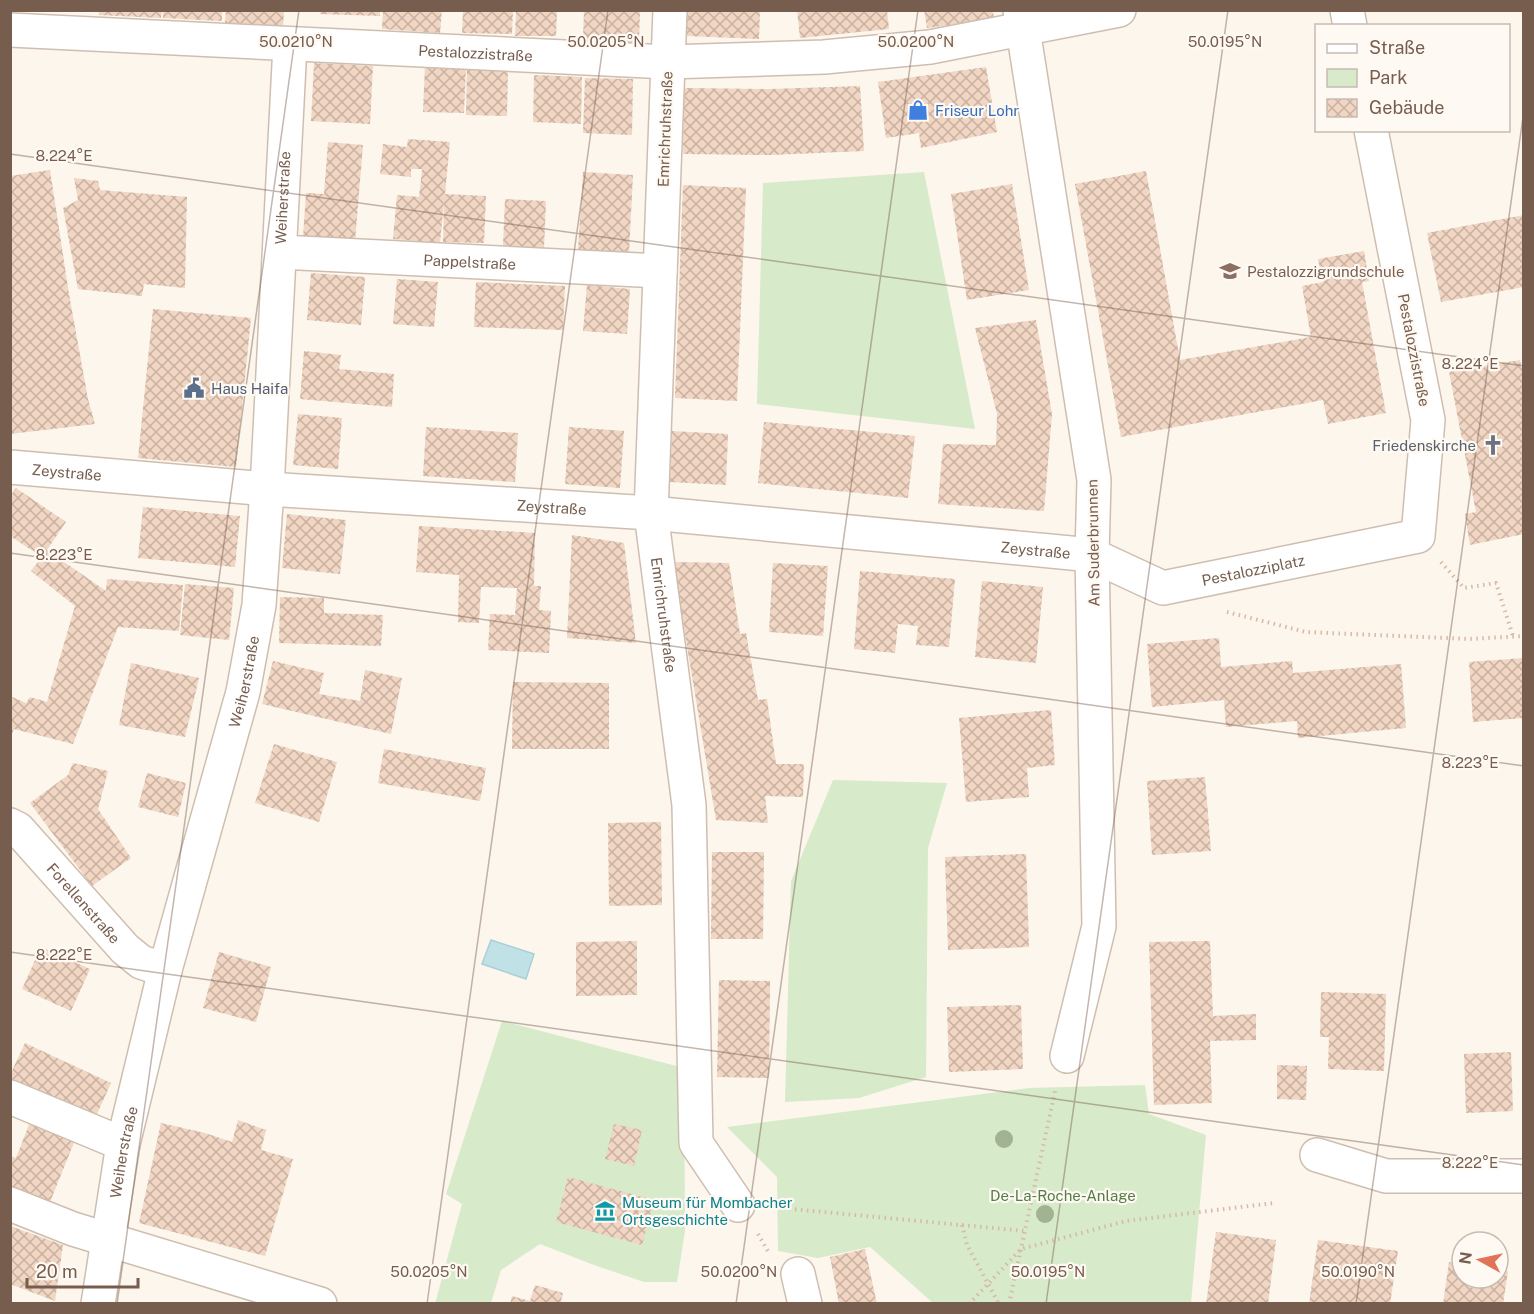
<svg xmlns="http://www.w3.org/2000/svg" width="1534" height="1314" font-family="'Public Sans',sans-serif">
  <style>
    .green { fill: #d7eaca }
    .water { fill: #c0e1e6; stroke: #a7d0d7; stroke-width: 1.5 }
    .building { fill: url(#building-cross-hatch) }
    .lines { fill: none; stroke-linecap: round; stroke-linejoin: round }
    .minor-casing { stroke: #cfbeb0; stroke-width: 36 }
    .path { stroke: #d6b9a6; stroke-width: 4; stroke-dasharray: 1.5 4.5; stroke-linecap: butt }
    .minor { stroke: #fff; stroke-width: 33 }
    .tree { fill: #a1b391 }
    .ticks { fill: none; stroke: #775d4e; stroke-width: 1.5; stroke-opacity: 0.45 }
    .labels { text-anchor: middle; dominant-baseline: central; stroke-width: 4.5; stroke-linejoin: round; paint-order: stroke }
    .street-label { font-size: 15px; fill: #775d4e; stroke: #fefaf3 }
    .shop-label { font-size: 15px; fill: #366cbe; stroke: #fefaf3; text-anchor: start }
    .education-label { font-size: 15px; fill: #785e54; stroke: #fefaf3; text-anchor: start }
    .service-label { font-size: 15px; fill: #4e5e75; stroke: #fefaf3; text-anchor: start }
    .worship-label { font-size: 15px; fill: #5b616d; stroke: #fefaf3; text-anchor: end }
    .park-label { font-size: 15px; fill: #577d46; stroke: #fefaf3 }
    .culture-label { font-size: 15px; fill: #0d838f; stroke: #fefaf3; text-anchor: start }
    .ticks-label { font-size: 15px; text-anchor: middle; fill: #775d4e; stroke: #fefaf3; stroke-width: 4.5; stroke-linejoin: round; paint-order: stroke }
  </style>
  <defs>
    <pattern id="building-cross-hatch" width="8" height="8" patternUnits="userSpaceOnUse" patternTransform="scale(1.5)"><rect width="8" height="8" fill="#f1d6c4"/><path d="M0 0l8 8M0 8l8-8" fill="none" stroke="#c8b1a1"/></pattern>
  </defs>
  <rect width="100%" height="100%" fill="#fcf6ec"/>
  <path class="green" d="M924,172L975,429L757,404L763,183Z
    M833,780L947,783L928,848L926,1077L859,1098L785,1102L791,881Z
    M502,1021L684,1068L685,1231L677,1282H644L594,1265L540,1244L501,1270L491,1303L435,1304L462,1204L446,1194Z
    M1145,1085L1149,1114L1206,1135L1191,1303H933L870,1247L818,1258L778,1251L777,1177L727,1127L1029,1088Z"/>
  <path class="water" d="M491,940L534,954L526,979L482,964Z"/>
  <path class="building" d="M99,10H162L161,18L99,15Z
    M163,10H222V21L163,18Z
    M226,10H284L283,26L225,23Z
    M321,10H380V16L320,14Z
    M383,10H442L440,33L382,29Z
    M463,10H513L512,34L462,33Z
    M516,10H557L556,36H515Z
    M584,10H640L639,42L583,40Z
    M687,10H760L759,39L686,36Z
    M797,10H887L889,29L800,38Z
    M924,10H993L994,19L927,28Z
    M314,63L373,66L370,124L311,121Z
    M425,65L466,66L464,113L423,112Z
    M986,67L997,132L921,148L919,133L886,138L878,82Z
    M467,68L508,69L507,116L466,115Z
    M534,75L582,77L581,124L533,122Z
    M585,78L633,79L632,135L583,133Z
    M860,86L864,151L771,155L683,154L684,88L771,89Z
    M408,139L450,142L445,194L486,196L484,243L443,242L444,201L440,243L393,239L397,195L419,197L422,169H411V177L380,174L383,144L407,147Z
    M328,142L363,145L355,241L303,237L306,193L324,194Z
    M50,170L69,294L88,399L95,424L10,434V176Z
    M1146,171L1180,360L1311,337L1302,286L1323,282L1318,259L1364,251L1369,281L1362,282L1386,413L1328,424L1323,400L1121,437L1075,184Z
    M583,172L633,175L629,253L578,250Z
    M74,178L98,181L100,190L187,197L185,288L144,284L142,296L78,289L63,208L78,200Z
    M1012,184L1029,290L967,300L951,194Z
    M683,185L746,188L737,401L675,398Z
    M505,199L546,201L544,248L503,246Z
    M1524,215V287L1441,302L1427,233Z
    M311,273L365,277L361,325L307,320Z
    M397,279L438,282L434,327L393,324Z
    M476,282L565,286L563,330L474,327Z
    M587,285L630,289L627,334L583,331Z
    M153,309L251,318L236,467L138,458Z
    M1036,320L1052,414L1044,511L938,504L943,444L996,445L997,414L975,328Z
    M304,351L341,355L339,369L394,374L392,407L300,399Z
    M1520,360L1524,378V534L1470,545L1465,514L1476,512L1449,372Z
    M298,414L342,418L338,469L293,465Z
    M764,422L915,436L908,498L758,483Z
    M426,427L518,433L515,482L423,476Z
    M569,427L624,431L620,488L565,484Z
    M672,431L728,434L726,485L670,482Z
    M16,488L66,522L47,550L106,591L107,579L183,585L179,631L118,627L73,744L14,729L10,738V696L26,703L30,697L47,702L75,606L31,571L42,557L10,536V496Z
    M143,507L240,516L235,567L138,558Z
    M287,514L346,520L340,574L282,568Z
    M419,526L535,533L534,586H541L539,610L551,611L549,653L488,650L490,614L515,615L517,588L481,587L479,623L458,622L459,575L416,572Z
    M572,535L624,543L636,643L567,638Z
    M673,562L729,563L740,634L746,633L758,700L767,699L776,764H804L803,797L765,796L768,823L716,820Z
    M773,563L828,566L823,636L769,632Z
    M860,571L955,579L949,647L916,645L918,626L898,624L895,653L854,649Z
    M982,581L1043,587L1036,663L975,657Z
    M185,584L234,588L229,640L180,635Z
    M280,597L324,598V613L383,615L381,646L279,643Z
    M1219,638L1221,667L1292,661L1293,673L1401,664L1406,728L1298,738L1297,721L1226,727L1224,700L1152,707L1147,644Z
    M1524,658V718L1473,722L1469,662Z
    M273,661L324,673L319,694L360,701L365,670L402,678L391,734L262,704Z
    M131,663L199,678L185,737L119,725Z
    M513,682L609,683V749H512Z
    M1051,710L1055,765L1027,768L1029,797L966,802L959,718Z
    M274,744L337,762L319,822L255,803Z
    M384,749L486,768L480,801L378,783Z
    M73,763L108,771L98,809L131,858L92,886L30,803L68,775Z
    M147,773L186,783L178,817L138,807Z
    M1205,777L1211,851L1152,855L1147,781Z
    M661,822L662,905L609,906L608,823Z
    M712,852H764L763,939H711Z
    M1026,854L1029,947L948,950L945,857Z
    M637,941V995L576,996V942Z
    M1210,941L1213,1016L1256,1014V1040L1210,1041L1212,1103L1154,1105L1149,942Z
    M41,947L90,969L71,1011L22,989Z
    M219,952L271,967L256,1022L203,1008Z
    M719,980L770,981L769,1078L717,1077Z
    M1321,992L1386,994L1384,1071L1328,1069L1329,1037H1320Z
    M1021,1005L1023,1069L949,1072L947,1007Z
    M25,1043L111,1083L92,1125L10,1089V1075Z
    M1511,1052L1513,1111L1466,1113L1464,1054Z
    M1277,1065L1307,1066L1306,1100L1277,1099Z
    M238,1120L266,1130L261,1150L293,1159L265,1256L139,1223L161,1123L205,1133L232,1142Z
    M30,1122L75,1140L48,1207L10,1192V1156L16,1158Z
    M614,1124L642,1130L634,1166L605,1159Z
    M568,1177L654,1200L642,1245L556,1222Z
    M10,1226L63,1245L55,1301L10,1284Z
    M1216,1232L1276,1240L1268,1304H1206Z
    M1318,1240L1398,1251L1390,1304H1309Z
    M865,1249L877,1304H839L830,1257Z
    M1449,1262L1462,1264V1278H1498V1269L1508,1271L1503,1304H1443Z
    M535,1285L563,1293L561,1301L565,1304H510L512,1296L530,1301Z"/>
  <g class="lines">
    <g class="minor-casing">
      <g id="minor">
        <path id="s1" d="M670,10L651,513L689,805L696,1143L738,1205"/>
        <path d="M1020,10L1094,480L1092,555L1099,926L1067,1056"/>
        <path d="M1347,10L1350,26"/>
        <path id="s2" d="M10,30L668,62L824,57L930,47L1119,10"/>
        <path id="s3" d="M280,252L660,271"/>
        <path id="s4" d="M10,467L267,489L651,513L1092,555L1163,588L1418,536L1428,420L1371,130"/>
        <path id="s5" d="M10,825L18,829L125,949L141,962L165,970"/>
        <path d="M10,1097L123,1144"/>
        <path d="M1317,1155L1386,1176H1524"/>
        <path d="M10,1204L73,1229L320,1304"/>
        <path d="M798,1274L805,1304"/>
        <path id="s6" d="M98,1304L123,1144L165,970L243,692L259,605L267,489L290,45"/>
      </g>
    </g>
    <path class="path" d="M1441,562L1464,588L1496,583L1513,636
      M1227,612L1306,632L1469,639L1524,636
      M771,1207L1025,1231
      M962,1225L967,1245L999,1304
      M758,1234L769,1253
      M969,1304L1021,1249L1126,1221L1274,1203
      M1009,1304L1056,1087"/>
    <use href="#minor" class="minor"/>
  </g>
  <g class="tree">
    <circle cx="1004" cy="1139" r="9"/>
    <circle cx="1045" cy="1214" r="9"/>
  </g>
  <path class="ticks" d="M10,154L1524,366M10,553L1524,766M10,952L1524,1165M117,1304L299,10M427,1304L608,10M736,1304L918,10M1046,1304L1228,10M1356,1304L1524,110"/>
  <defs>
    <g id="shop-bare" transform="scale(1.62)"><path d="M-5-2.5h2.3a2.7 3.5 0 0 1 5.4 0H5L5.5 6h-11ZM-1.5-2.5h3a1.5 2.3 0 0 0-3 0Z" fill="#3f7fe0" stroke="#fefaf3" stroke-width="2.5" paint-order="stroke"/></g>
    <g id="school-bare" transform="scale(1.62)"><path d="M0-5L7-2L0 1L-7-2ZM-4 1L0 2.5L4 1V4Q0 6-4 4Z" fill="#8d6e63" stroke="#fefaf3" stroke-width="2.5" paint-order="stroke"/></g>
    <g id="civic-bare" transform="scale(1.62)"><path d="M-.6-6.5H3V-4.5H.6V-3L4-1V1h2V6H-6V1h2V-1L-.6-3ZM-1.2 2.5V6h2.4V2.5Z" fill="#5c6f8a" stroke="#fefaf3" stroke-width="2.5" paint-order="stroke"/></g>
    <g id="church-bare" transform="scale(1.62)"><path d="M-1.2-6h2.4v3.5h3.3v2.4h-3.3V6h-2.4V-.1h-3.3v-2.4h3.3Z" fill="#6b7280" stroke="#fefaf3" stroke-width="2.5" paint-order="stroke"/></g>
    <g id="museum-bare" transform="scale(1.62)"><path d="M0-6L6-3V-2H-6V-3ZM-5-1h2V3h-2ZM-1-1h2V3h-2ZM3-1h2V3H3ZM-6 4H6V6H-6Z" fill="#0f9aa8" stroke="#fefaf3" stroke-width="2.5" paint-order="stroke"/></g>
  </defs>
  <g fill-rule="evenodd">
    <use href="#shop-bare" x="918" y="110"/>
    <use href="#school-bare" x="1230" y="271"/>
    <use href="#civic-bare" x="194" y="388"/>
    <use href="#church-bare" x="1493" y="445"/>
    <use href="#museum-bare" x="605" y="1211"/>
  </g>
  <g class="labels">
    <g class="street-label">
      <text stroke="none"><textPath href="#s2" startOffset="466">Pestalozzistraße</textPath></text>
      <text transform="translate(665 129) rotate(-88)">Emrichruhstraße</text>
      <text stroke="none"><textPath href="#s6" startOffset="1126">Weiherstraße</textPath></text>
      <text stroke="none"><textPath href="#s3" startOffset="190">Pappelstraße</textPath></text>
      <text transform="translate(1414 350) rotate(79)">Pestalozzistraße</text>
      <text stroke="none"><textPath href="#s4" startOffset="57">Zeystraße</textPath></text>
      <text stroke="none"><textPath href="#s4" startOffset="543">Zeystraße</textPath></text>
      <text transform="translate(1093 543) rotate(-91)">Am Suderbrunnen</text>
      <text stroke="none"><textPath href="#s4" startOffset="1029">Zeystraße</textPath></text>
      <text stroke="none"><textPath href="#s4" startOffset="1256">Pestalozziplatz</textPath></text>
      <text stroke="none"><textPath href="#s1" startOffset="606">Emrichruhstraße</textPath></text>
      <text stroke="none"><textPath href="#s6" startOffset="640">Weiherstraße</textPath></text>
      <text stroke="none"><textPath href="#s5" startOffset="108">Forellenstraße</textPath></text>
      <text stroke="none"><textPath href="#s6" startOffset="154">Weiherstraße</textPath></text>
    </g>
    <g class="shop-label">
      <text x="935" y="110">Friseur Lohr</text>
    </g>
    <g class="education-label">
      <text x="1247" y="271">Pestalozzigrundschule</text>
    </g>
    <g class="service-label">
      <text x="211" y="388">Haus Haifa</text>
    </g>
    <g class="worship-label">
      <text x="1476" y="445">Friedenskirche</text>
    </g>
    <g class="park-label">
      <text x="1063" y="1195">De-La-Roche-Anlage</text>
    </g>
    <g class="culture-label">
      <text x="622" y="1202">Museum für Mombacher<tspan x="622" dy="17">Ortsgeschichte</tspan></text>
    </g>
  </g>
  <g class="ticks-label">
    <text x="296" y="47">50.0210°N</text>
    <text x="606" y="47">50.0205°N</text>
    <text x="916" y="47">50.0200°N</text>
    <text x="1225" y="47">50.0195°N</text>
    <text x="64" y="161">8.224°E</text>
    <text x="1470" y="369">8.224°E</text>
    <text x="64" y="560">8.223°E</text>
    <text x="1470" y="768">8.223°E</text>
    <text x="64" y="960">8.222°E</text>
    <text x="1470" y="1168">8.222°E</text>
    <text x="429" y="1277">50.0205°N</text>
    <text x="739" y="1277">50.0200°N</text>
    <text x="1048" y="1277">50.0195°N</text>
    <text x="1358" y="1277">50.0190°N</text>
  </g>
  <rect width="1534" height="1314" fill="none" stroke="#775d4e" stroke-width="24"/>
  <rect x="1315" y="24" width="195" height="108" fill="#fefaf3" stroke="#c8bbb1" stroke-width="1.5"/>
  <rect x="1327" y="44" width="30" height="9" fill="#ffffff" stroke="#c8bbb1" stroke-width="1.5"/>
  <text x="1369" y="54" font-size="18" fill="#775d4e">Straße</text>
  <rect x="1327" y="69" width="30" height="18" fill="#d7eaca" stroke="#c8bbb1" stroke-width="1.5"/>
  <text x="1369" y="84" font-size="18" fill="#775d4e">Park</text>
  <rect x="1327" y="99" width="30" height="18" fill="url(#building-cross-hatch)" stroke="#c8bbb1" stroke-width="1.5"/>
  <text x="1369" y="114" font-size="18" fill="#775d4e">Gebäude</text>
  <g transform="translate(1480 1260) rotate(278)"><circle r="28" fill="#fefaf3" stroke="#c8bbb1" stroke-width="1.5"/>
  <path d="M0-4.5L10 22L0 15L-10 22Z" fill="#e17456"/>
  <text y="-9" font-size="16" font-weight="bold" text-anchor="middle" fill="#775d4e">N</text>
  </g>
  <path d="M27 1278v9h111v-9" fill="none" stroke="#775d4e" stroke-width="3"/>
  <text x="36" y="1278" font-size="18" fill="#775d4e" stroke="#fefaf3" stroke-width="4.5" paint-order="stroke">20 m</text>
</svg>
